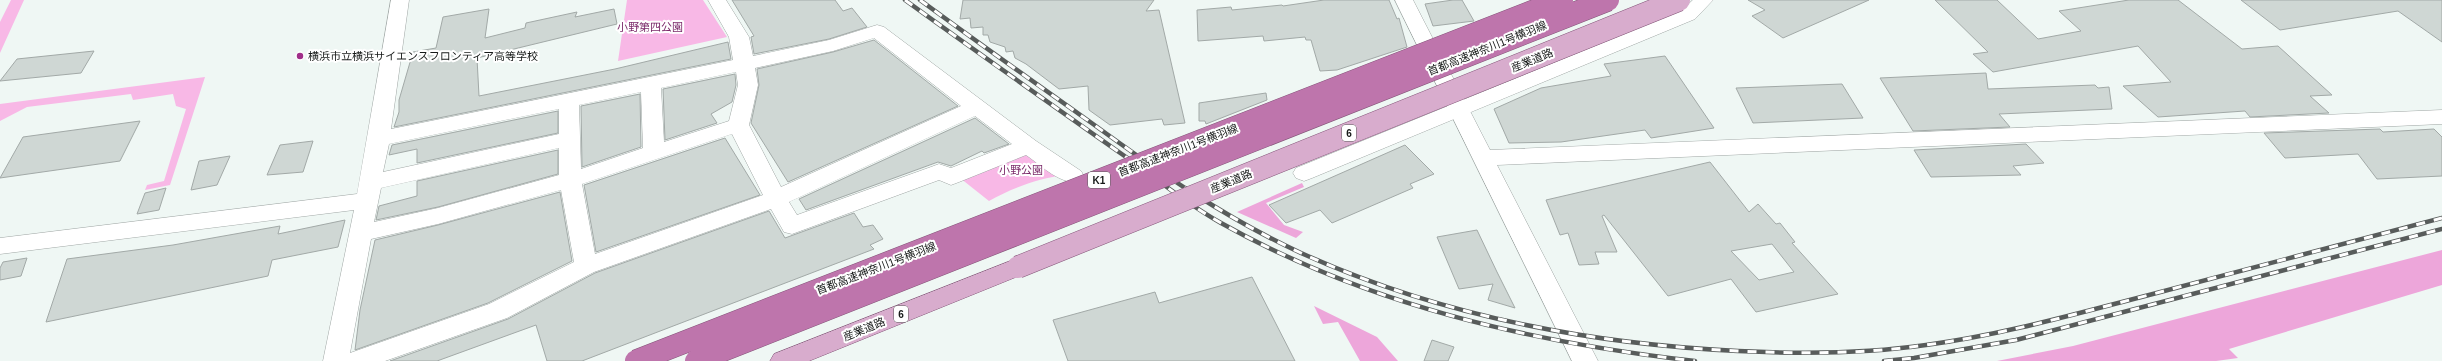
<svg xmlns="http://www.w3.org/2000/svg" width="2442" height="361" font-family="Arial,'Noto Sans JP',sans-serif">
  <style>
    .green { fill: #f8b8e6 }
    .forest { fill: #eda6da }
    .building { fill: #cfd7d4; stroke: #a2a9a7; fill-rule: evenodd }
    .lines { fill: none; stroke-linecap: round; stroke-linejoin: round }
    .minor-casing { stroke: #9fa6a4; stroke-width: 1 }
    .tertiary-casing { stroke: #9fa6a4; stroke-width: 1 }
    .primary-casing { stroke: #835578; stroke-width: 1 }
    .minor { fill: #fff; fill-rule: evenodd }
    .tertiary { fill: #fff; fill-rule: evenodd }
    .primary { fill: #d8accd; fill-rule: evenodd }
    .rail-casing { stroke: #585c5b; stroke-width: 4.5 }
    .rail { stroke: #fff; stroke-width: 3; stroke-dasharray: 9; stroke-linecap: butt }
    .primary-bridge-casing { stroke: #835578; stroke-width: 23; stroke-linecap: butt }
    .motorway-bridge-casing { stroke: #835578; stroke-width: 23; stroke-linecap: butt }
    .primary-bridge { stroke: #d8accd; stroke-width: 22 }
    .motorway-bridge { stroke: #be75ac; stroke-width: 22 }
    .poi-dot { fill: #a02e89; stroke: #fff; stroke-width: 1.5 }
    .labels { text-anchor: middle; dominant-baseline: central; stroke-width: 4; stroke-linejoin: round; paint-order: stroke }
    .shield { fill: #fff; stroke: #5c5e5d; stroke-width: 1 }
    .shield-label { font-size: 10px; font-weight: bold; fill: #161918 }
    .park-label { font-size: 11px; fill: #7a2969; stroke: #fff }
    .street-label { font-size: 11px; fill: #161918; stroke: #fff }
    .poi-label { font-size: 11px; fill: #161918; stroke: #fff; text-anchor: start }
  </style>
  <rect width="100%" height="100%" fill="#eff7f4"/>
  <path class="green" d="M11,0H24L0,53V22Z
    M627,0H703L727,37L618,61Z
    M205,77L170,185L145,190L147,185L164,181L186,109L176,106L173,94L133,100L131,94L27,107L0,121V104Z
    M1027,150L1065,175C1039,178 1012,188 989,201L960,178Z"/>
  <path class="forest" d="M1302,183L1304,187L1266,203L1284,225L1303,232L1296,238L1237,212Z
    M2442,250V285L2229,349L2238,358L2216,361H1997L2073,346Z
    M1314,306L1377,337L1398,361H1360L1338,322L1323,324Z"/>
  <path class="building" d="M732,0H835L843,11L852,8L867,27L829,39L754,54L751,37L754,36Z
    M963,0H1154L1146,11L1159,10L1185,123L1164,125L1162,119L1110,125L1089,110L1088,86L1059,89L1026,64L1015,58L1013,51L1006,52L1005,47L990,42L988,35H983V27L971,28L970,18L960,19Z
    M1324,0H1389L1397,19L1399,18L1407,47L1337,70L1320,71L1311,40H1306L1305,37L1264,41L1263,36L1198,41L1197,10L1231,7L1232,10L1282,5L1283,6Z
    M1453,0H1462L1474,21L1433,26L1425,4Z
    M1748,0H1869L1783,38L1752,16L1765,10Z
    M1935,0H1997L2038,39L2081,31L2059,11L2129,0H2178L2242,49L2278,46L2332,95L2310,96L2329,113L2250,117L2245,111L2158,117L2123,86L2171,82L2138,46L1993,72L1973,54L1988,52Z
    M2241,0H2442V42L2398,11L2280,30Z
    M489,9L485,38L525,28L526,23L577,12L575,17L614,9L617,24L477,58L479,96L615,69L728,42L731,59L394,127L399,112V100L413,52L436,48L443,17Z
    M874,40L958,106L788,182L751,123L759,85L757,69L833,52Z
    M94,51L81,73L0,81L17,59Z
    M1665,56L1714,128L1651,138L1645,130L1561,142L1509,143L1494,109L1541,88L1611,76L1604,64Z
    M1986,73L1988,89L2095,85L2098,88L2109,87L2112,109L1999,114L2010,127L1913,131L1880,78Z
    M735,74L736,85L732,102L711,114L717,123L665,140L663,89Z
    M1842,84L1863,118L1753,123L1736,88Z
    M1266,93L1267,100L1206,124L1205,121H1199V103Z
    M640,94L641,147L582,167L581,106Z
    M558,111V133L417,163V149L389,155L392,145Z
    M975,118L1009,144L984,153L982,151L951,166L938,162L806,210L799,199Z
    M140,121L120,161L0,178L23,137Z
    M2380,129L2383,132L2434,129L2442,137V176L2377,179L2358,154L2285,158L2264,133Z
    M725,138L760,195L596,252L584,185Z
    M313,141L303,172L267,175L280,145Z
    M2026,144L2044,163L2013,166L2021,175L1931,177L1914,150Z
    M1405,145L1434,174L1410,184L1413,188L1332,223L1320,210L1286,223L1269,205Z
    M558,150V174L438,207L376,220L379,206L417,196V181Z
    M230,156L217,185L191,190L199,161Z
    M1710,162L1749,212L1758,204L1776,224L1780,223L1795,242L1792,243L1838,294L1756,312L1731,279L1668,296L1604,215L1602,216L1617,252H1595L1599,264L1579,265L1568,233L1560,235L1546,200ZM1772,244L1794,272L1759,280L1731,251Z
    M166,188L159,210L137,214L145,193Z
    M560,192L572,261L488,303L355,350L360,310L375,240L438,225Z
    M769,211L785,238L854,213L863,227L873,225L883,239L870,245L874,249L582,361H547L536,325L437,361H390L508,319L595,273Z
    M345,220L338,247L272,260L268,276L46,322L67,259L173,245L280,226L278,234Z
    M1477,230L1497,272L1515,308L1488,300L1493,284L1459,289L1437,237Z
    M27,258L21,276L0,280V268L3,262Z
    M1252,277L1295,361H1068L1053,320L1155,292L1159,303Z
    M1432,340L1454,347L1448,361H1424Z"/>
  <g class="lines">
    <g class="minor-casing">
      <path id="minor" d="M391,0H409L391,129L733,60L729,37L708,0H726L749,37L753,56L829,40L877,25L884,27L1036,141L1081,171L1084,176L1081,181C1062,187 1041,165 1026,155L959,182L951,185L939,180L792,234L784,232L771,209L594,272L507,318L385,361H323L354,210L0,254V238L357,194ZM874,38L961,106L781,187L749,125L758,85L755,68L833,51ZM736,72L738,85L729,121L664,142L661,88ZM641,92L643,148L581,169L579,105ZM559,109V134L383,172L389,144ZM975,116L1012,144L951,168L939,164L931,167L797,215L789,202ZM732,134L763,195L595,254L582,184ZM559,148V175L438,208L374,222L381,188ZM561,190L574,262L489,304L350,353L371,239L438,224Z
        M1693,0H1713L1695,19L1312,178L1304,181L1296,178L1293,173L1296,168L1681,11Z"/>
    </g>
    <g class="tertiary-casing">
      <path id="tertiary" d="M1395,0H1413L1490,150L2442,110V124L1497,165L1598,361H1572Z"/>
    </g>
    <g class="primary-casing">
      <path id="primary" d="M1018,258L1026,261L1030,267L1026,273L809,361H770L774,354Z"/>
    </g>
    <use href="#minor" class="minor"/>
    <use href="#tertiary" class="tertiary"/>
    <use href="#primary" class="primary"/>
    <g class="rail-casing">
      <path id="rail" d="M905,0C978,53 1052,105 1126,157C1157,179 1187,204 1221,223C1368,305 1529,342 1695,361
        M920,0C977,42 1035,83 1093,124C1159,172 1227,219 1301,253C1438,315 1589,344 1738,351C1801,354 1864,354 1926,345C2002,335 2075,314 2149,295C2247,269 2344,244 2442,218
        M1884,361L1914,358L2016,340L2442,229"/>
    </g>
    <use href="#rail" class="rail"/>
    <g class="primary-bridge-casing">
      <path id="primary-bridge" d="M1018,267L1679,0"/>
    </g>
    <g class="motorway-bridge-casing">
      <path id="motorway-bridge" d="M636,361L1562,0
        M696,361L1608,0"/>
    </g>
    <use href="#primary-bridge" class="primary-bridge"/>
    <use href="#motorway-bridge" class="motorway-bridge"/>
  </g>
  <circle class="poi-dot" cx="300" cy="56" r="4"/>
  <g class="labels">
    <g class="shield">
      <rect x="1342" y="125" width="14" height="16" rx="3"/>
      <rect x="1088" y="172" width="22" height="16" rx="3"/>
      <rect x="894" y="306" width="14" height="16" rx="3"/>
    </g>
    <g class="shield-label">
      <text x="1349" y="133">6</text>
      <text x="1099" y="180">K1</text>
      <text x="901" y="314">6</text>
    </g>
    <g class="park-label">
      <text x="650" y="27">小野第四公園</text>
      <text x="1021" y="170">小野公園</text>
    </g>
    <g class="street-label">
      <text transform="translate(1487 48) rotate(-22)">首都高速神奈川1号横羽線</text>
      <text transform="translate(1532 60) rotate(-22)">産業道路</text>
      <text transform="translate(1178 150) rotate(-21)">首都高速神奈川1号横羽線</text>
      <text transform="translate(1231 181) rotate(-22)">産業道路</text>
      <text transform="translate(876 268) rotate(-21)">首都高速神奈川1号横羽線</text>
      <text transform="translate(864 329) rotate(-22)">産業道路</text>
    </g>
    <g class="poi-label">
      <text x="308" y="56">横浜市立横浜サイエンスフロンティア高等学校</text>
    </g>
  </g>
</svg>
